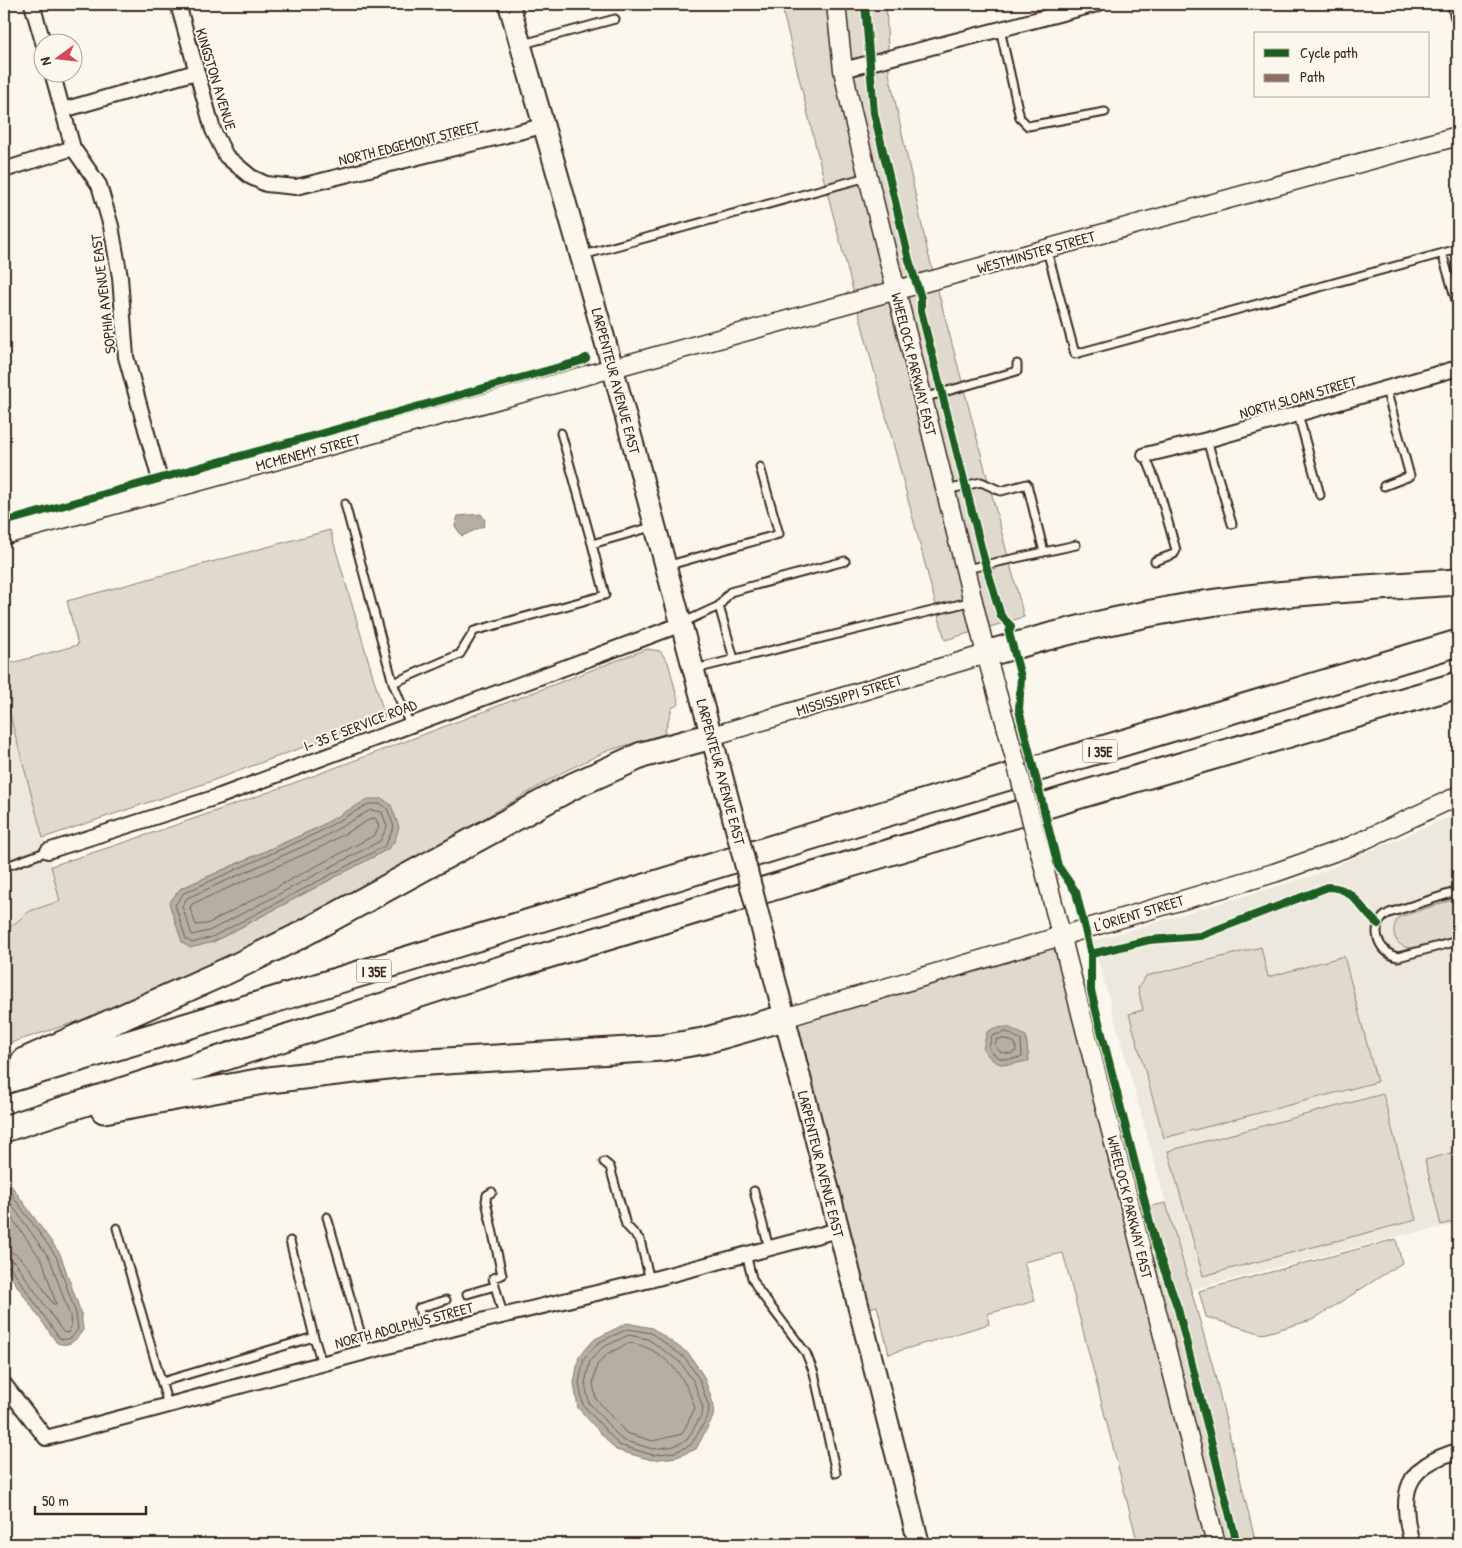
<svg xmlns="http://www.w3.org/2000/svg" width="1462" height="1548" font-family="'Patrick Hand',sans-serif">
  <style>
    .built { fill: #ede8dd }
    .green { fill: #dfd9ce; stroke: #8d8276; fill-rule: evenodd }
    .water { fill: #b6aea2; stroke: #85796d }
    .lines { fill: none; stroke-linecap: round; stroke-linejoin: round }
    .shore { stroke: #6c5f53; stroke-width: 1 }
    .service-casing { stroke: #3b2a1e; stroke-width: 11 }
    .minor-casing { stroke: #3b2a1e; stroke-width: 18 }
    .tertiary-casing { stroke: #3b2a1e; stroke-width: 21 }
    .secondary-casing { stroke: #3b2a1e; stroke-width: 24 }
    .motorway-casing { stroke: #3b2a1e; stroke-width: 29 }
    .service { stroke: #fbf7ec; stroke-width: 7 }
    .minor { stroke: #fbf7ec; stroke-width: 14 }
    .tertiary { stroke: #fbf7ec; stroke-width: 18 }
    .secondary { stroke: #fbf7ec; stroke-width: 20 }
    .motorway { stroke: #fbf7ec; stroke-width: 25 }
    .tertiary-bridge-casing { stroke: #3b2a1e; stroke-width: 21; stroke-linecap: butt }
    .secondary-bridge-casing { stroke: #3b2a1e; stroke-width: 24; stroke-linecap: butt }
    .tertiary-bridge { stroke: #fbf7ec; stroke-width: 18 }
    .secondary-bridge { stroke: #fbf7ec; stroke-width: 20 }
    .quiet { stroke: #8d6e63; stroke-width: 6; stroke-dasharray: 12 6; stroke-linecap: butt }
    .cycleway-casing { stroke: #fbf7ec; stroke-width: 11 }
    .cycleway { stroke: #1b5e20; stroke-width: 8 }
    .labels { text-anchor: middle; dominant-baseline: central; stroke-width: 4; stroke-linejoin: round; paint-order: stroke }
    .shield { fill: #fbf7ec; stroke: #75685c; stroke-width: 1 }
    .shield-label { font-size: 14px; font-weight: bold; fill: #3b2a1e }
    .street-label { font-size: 15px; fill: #3b2a1e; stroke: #fbf7ec }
  </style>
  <rect width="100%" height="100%" fill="#fbf7ec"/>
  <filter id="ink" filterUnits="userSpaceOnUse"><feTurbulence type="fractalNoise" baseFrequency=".02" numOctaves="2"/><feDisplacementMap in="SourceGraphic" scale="10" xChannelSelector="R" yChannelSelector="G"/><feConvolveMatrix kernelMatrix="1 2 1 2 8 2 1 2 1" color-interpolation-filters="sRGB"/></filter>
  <g filter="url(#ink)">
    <path class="built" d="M4,693L61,901L30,911L4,932Z
      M1458,813V1224L1400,1236L1190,1290L1093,941L1312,876Z"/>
    <path class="green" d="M781,4H886L889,73L927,249L1024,617L945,640L826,188Z
      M330,530L385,717L206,783L43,838L4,693V665L78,645L67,601Z
      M647,649L660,651L668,662L679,704L672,708L664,734L607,751L563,772L454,836L400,873L316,918L120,1008L4,1045V932L30,911L60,901L51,866C253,803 449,724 647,649ZM315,829L395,840L388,849L213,942L180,889Z
      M1458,898V936L1411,948C1394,947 1389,930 1399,917Z
      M1061,937L1131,1210L1166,1203L1213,1367L1256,1544H1138L1063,1253L1024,1262L1035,1301L987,1314L989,1324L889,1354L877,1306L859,1311L784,1018Z
      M1261,947L1268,977L1344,956L1377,1082L1164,1138L1129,1014L1143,1010L1138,988L1146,976Z
      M1383,1094L1416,1220L1203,1276L1168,1151Z
      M1458,1151V1220L1441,1225L1425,1160Z
      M1396,1239L1402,1263L1312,1320L1263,1334L1206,1317L1199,1291Z"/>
    <path class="water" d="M481,514L485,520L484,526L462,536L455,526L458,516Z
      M368,799H383L391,805L399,827L395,840L388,849L213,942L190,948L182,942L169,903L180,889L315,829Z
      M1008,1027L1026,1036L1029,1061C1007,1064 998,1071 983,1049L987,1032L994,1028Z
      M4,1179L8,1181L60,1254L81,1313L83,1330C75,1341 71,1347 57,1343L4,1267Z
      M627,1323L652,1328L689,1354L704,1377L714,1406L713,1417L696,1449L677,1457L652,1460L616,1450L578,1408L574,1383L579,1356L595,1339Z"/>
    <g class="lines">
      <path class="shore" d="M369,804H381L387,808L394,827L385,846L212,937L192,943L186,939L175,905L184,893L317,833Z
        M371,810L382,812L387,827L380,841L209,931L192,935L182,906L187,898L320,839Z
        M373,818L376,819L379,827L375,835L207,924L196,925L190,908L192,904L323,846Z
        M1007,1032L1021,1040L1022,1057C1007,1060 998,1062 989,1048L992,1036Z
        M997,1039H1006L1015,1043L1016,1051L1011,1054L1000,1052L995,1046Z
        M4,1184L56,1256L76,1314L78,1329C73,1337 69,1342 59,1338L11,1268L4,1264
        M4,1194L50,1259L70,1316L71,1327L68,1333L63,1332L15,1262L4,1258
        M4,1207L43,1262L56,1304H53C42,1288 24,1251 4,1250
        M628,1329L651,1333L685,1358L699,1379L709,1407L708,1416L691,1445L675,1452L653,1455L619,1445L583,1405L579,1383L584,1358L598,1343Z
        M629,1335L648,1339L680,1362L694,1382L703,1408L702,1414L687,1440L674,1446L653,1449L622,1440L589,1403L585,1383L590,1361L602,1348Z
        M630,1343C664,1348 686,1377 695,1408L682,1434L653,1441L626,1433L596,1399L593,1383L597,1365L607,1354Z"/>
      <g class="service-casing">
        <path id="service" d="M1000,29L1020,118L1028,126L1105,112
          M523,44L615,19
          M1047,250L1075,354L1458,249
          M1442,253L1458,307
          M583,255L867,177
          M923,398L1017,371V364
          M1298,414L1320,495
          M561,433L592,544
          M1207,440L1232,524
          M1145,455L1159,490L1176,550L1174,554L1155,561
          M1384,486L1410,476L1386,389
          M946,490L981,482L1001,491L1027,484L1044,552
          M345,504L393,683
          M666,566L779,534L760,467
          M966,569L1076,545
          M719,606L734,659
          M682,623L719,606L730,592L845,561
          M695,669L973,601
          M409,723L393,683L460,654L474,631L605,595L592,544L655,526
          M4,867L48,851
          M1458,891L1389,913C1368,924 1377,953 1398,957L1458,941
          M604,1162L610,1167L626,1225L640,1240L650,1280
          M754,1191L769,1248
          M492,1192L487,1195L486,1201L502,1275L493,1278L503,1315
          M327,1217L366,1352
          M117,1228L168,1405
          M290,1241L314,1337
          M746,1254L752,1278L759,1291L806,1353L814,1373L836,1473
          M467,1294L495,1286
          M426,1336L419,1308L446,1300
          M162,1382L314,1337L322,1364"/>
      </g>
      <g class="minor-casing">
        <path id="minor" d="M32,4L43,42
          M178,4L213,130L226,156L251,177L266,184L296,187L317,182L543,126
          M1455,4L1458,16
          M843,70L1097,4
          M52,72L73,148L99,185L111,226L120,277L126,357L163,491
          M63,110L196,72
          M4,170L73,148
          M1145,455L1207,440L1458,368
          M48,851L220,796L682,624
          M4,1384L46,1438L481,1321L650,1280L838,1230
          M1412,1544C1399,1493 1404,1466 1458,1451"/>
      </g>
      <g class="tertiary-casing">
        <path id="tertiary" d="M836,4L843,70L852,112L986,654L1006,725
          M4,535L1458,136
          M712,736L986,654
          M1041,856L1216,1544
          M784,1018L1274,873L1351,846L1458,796"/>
      </g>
      <g class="secondary-casing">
        <path id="secondary" d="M509,4L613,369L733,817
          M770,960L919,1544"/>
      </g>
      <g class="motorway-casing">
        <path id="motorway" d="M986,654C1081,626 1178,604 1276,595C1337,589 1398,586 1458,582
          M24,1061L229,970L295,938L573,786L642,755L712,736
          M4,1081C299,993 593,903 888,813C1077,755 1269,701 1458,643
          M104,1110L269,1080L413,1063L662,1048L703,1041L784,1018
          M4,1129L448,985L1087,793L1458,685"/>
      </g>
      <use href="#service" class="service"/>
      <use href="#minor" class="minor"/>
      <use href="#tertiary" class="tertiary"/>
      <use href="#secondary" class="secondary"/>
      <use href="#motorway" class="motorway"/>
      <g class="tertiary-bridge-casing">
        <path id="tertiary-bridge" d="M1006,725L1041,856"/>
      </g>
      <g class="secondary-bridge-casing">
        <path id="secondary-bridge" d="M733,817L770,960"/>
      </g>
      <use href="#tertiary-bridge" class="tertiary-bridge"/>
      <use href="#secondary-bridge" class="secondary-bridge"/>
      <path class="quiet" d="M4,1387L5,1386"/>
      <g class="cycleway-casing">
        <path id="cycleway" d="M865,4L874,113L909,260L921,298V311L984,559L1001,616L1011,626L1009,633L1021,677L1019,710L1058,866L1076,892L1091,954V991L1156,1246L1178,1309L1237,1544
          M4,522L581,361L586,358
          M1091,954L1149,940L1200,936L1328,887C1356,888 1358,908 1378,924"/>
      </g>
      <use href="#cycleway" class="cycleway"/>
    </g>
  </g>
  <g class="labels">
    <g class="shield">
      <rect x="1082.5" y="739.5" width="35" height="23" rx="4"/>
      <rect x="356.5" y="959.5" width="35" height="23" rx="4"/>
    </g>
    <g class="shield-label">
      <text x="1100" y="751">I 35E</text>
      <text x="374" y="971">I 35E</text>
    </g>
    <g class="street-label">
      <text transform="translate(216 79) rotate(73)">KINGSTON AVENUE</text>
      <text transform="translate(409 143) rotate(-14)">NORTH EDGEMONT STREET</text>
      <text transform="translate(1036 252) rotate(-16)">WESTMINSTER STREET</text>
      <text transform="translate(103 294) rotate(-97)">SOPHIA AVENUE EAST</text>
      <text transform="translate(914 364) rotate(76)">WHEELOCK PARKWAY EAST</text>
      <text transform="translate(616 381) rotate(75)">LARPENTEUR AVENUE EAST</text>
      <text transform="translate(1298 397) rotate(-16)">NORTH SLOAN STREET</text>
      <text transform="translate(308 452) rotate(-15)">MCMENEMY STREET</text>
      <text transform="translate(849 695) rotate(-17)">MISSISSIPPI STREET</text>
      <text transform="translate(360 725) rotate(-21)">I- 35 E SERVICE ROAD</text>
      <text transform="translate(721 772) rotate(75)">LARPENTEUR AVENUE EAST</text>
      <text transform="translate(1139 913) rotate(-17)">L'ORIENT STREET</text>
      <text transform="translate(821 1164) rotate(76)">LARPENTEUR AVENUE EAST</text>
      <text transform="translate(1130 1207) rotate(76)">WHEELOCK PARKWAY EAST</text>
      <text transform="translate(404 1325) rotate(-15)">NORTH ADOLPHUS STREET</text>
    </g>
  </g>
  <rect width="1462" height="1548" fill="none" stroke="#fbf7ec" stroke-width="20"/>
  <rect x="10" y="10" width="1442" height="1528" fill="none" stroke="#3b2a1e" stroke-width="2" filter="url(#ink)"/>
  <rect x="1254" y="32" width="175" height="65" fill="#fbf7ec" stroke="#aea59a"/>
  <rect x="1264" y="49" width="25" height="8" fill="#1b5e20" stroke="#aea59a"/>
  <text x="1300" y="58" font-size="15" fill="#3b2a1e">Cycle path</text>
  <rect x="1264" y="74" width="25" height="8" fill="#8d6e63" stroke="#aea59a"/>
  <text x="1300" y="82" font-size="15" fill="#3b2a1e">Path</text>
  <g transform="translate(58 58) rotate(255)"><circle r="24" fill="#fbf7ec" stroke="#aea59a"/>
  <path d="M0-4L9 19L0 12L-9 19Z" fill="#d1495b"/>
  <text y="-8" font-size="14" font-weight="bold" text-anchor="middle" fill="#3b2a1e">N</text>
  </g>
  <path d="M35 1506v8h111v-8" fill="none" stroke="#3b2a1e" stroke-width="2.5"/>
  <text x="42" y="1506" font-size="15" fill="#3b2a1e" stroke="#fbf7ec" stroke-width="4" paint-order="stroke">50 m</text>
</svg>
